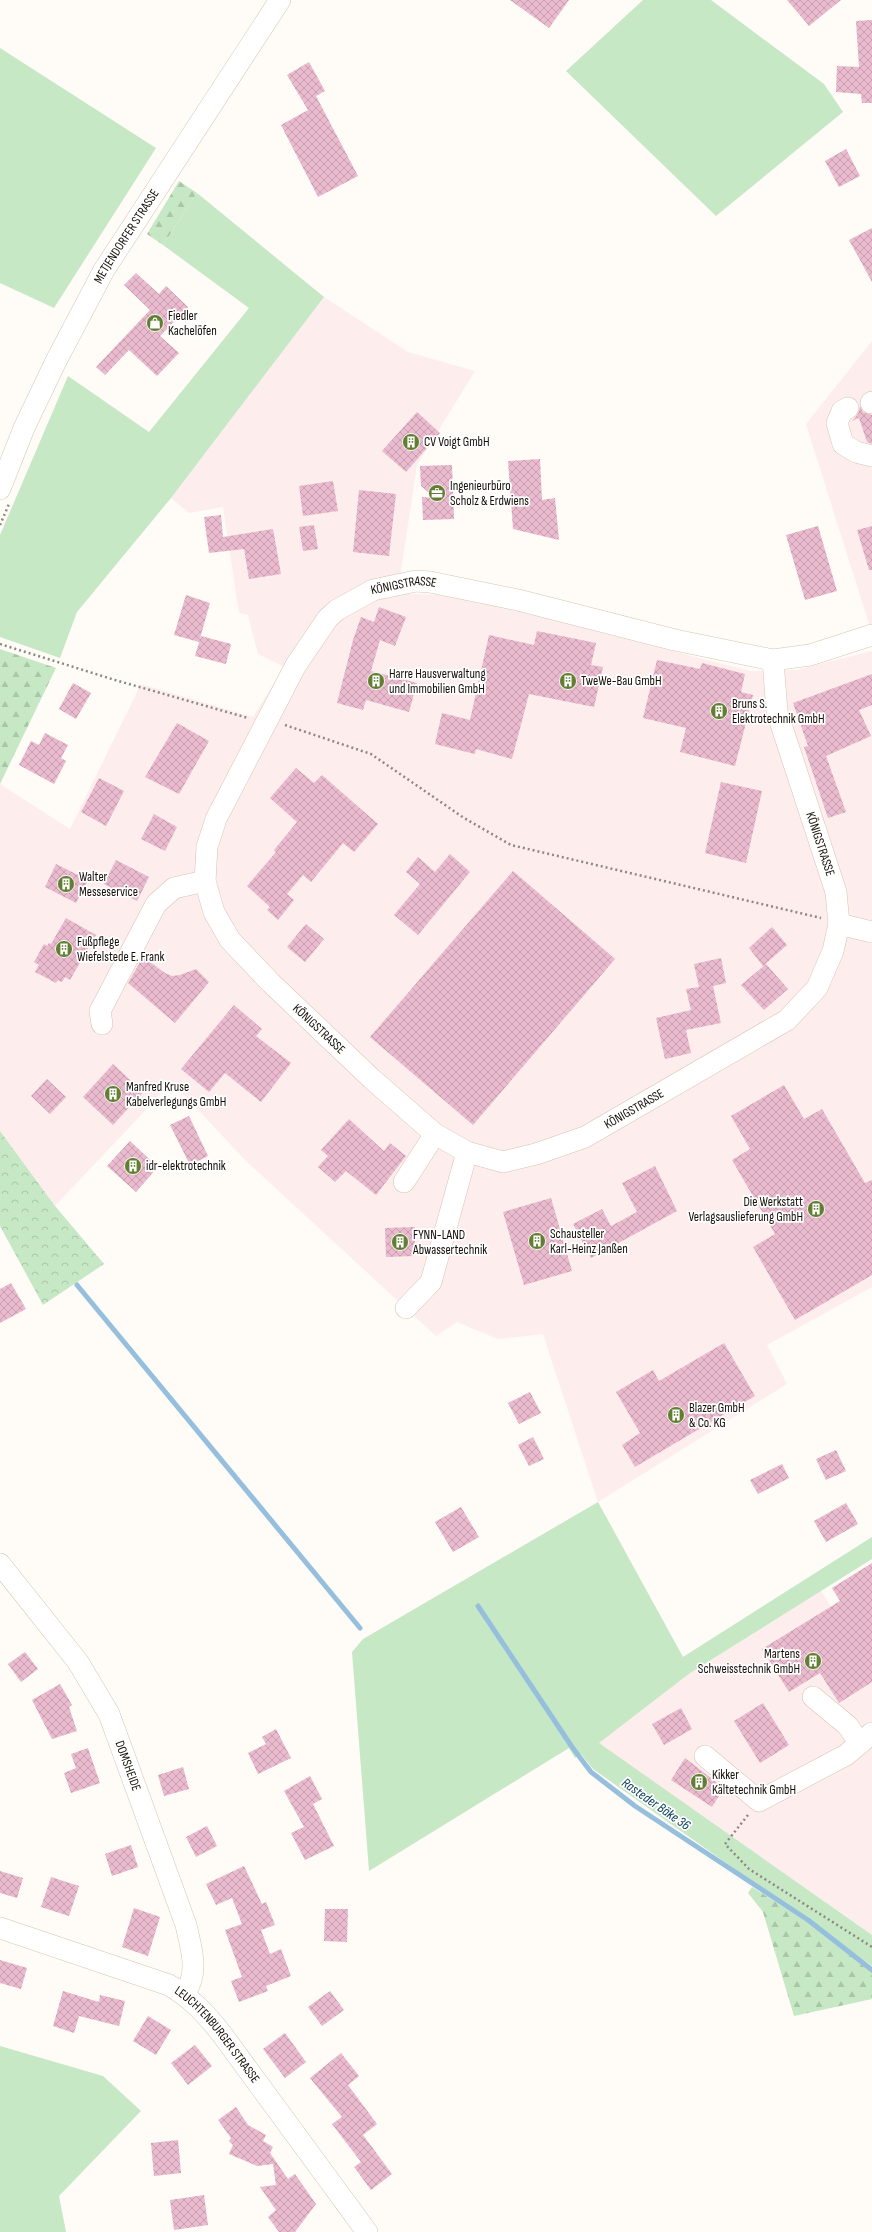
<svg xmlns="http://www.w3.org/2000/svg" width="872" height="2232" font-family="'Sofia Sans Condensed',sans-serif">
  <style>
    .industrial { fill: #feeded }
    .grass { fill: #c6e8c4 }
    .forest { fill: url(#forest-firs) }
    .park { fill: url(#park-crowns) }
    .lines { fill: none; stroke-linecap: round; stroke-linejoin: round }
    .stream { stroke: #96bfdd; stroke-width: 5 }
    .building { fill: url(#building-cross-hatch) }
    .minor-casing { stroke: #d5c5b1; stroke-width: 22 }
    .path { stroke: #8d8883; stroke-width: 2.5; stroke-dasharray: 2 3; stroke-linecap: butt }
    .minor { stroke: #fff; stroke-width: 21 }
    .labels { text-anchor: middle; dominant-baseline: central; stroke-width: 3.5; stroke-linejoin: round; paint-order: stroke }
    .street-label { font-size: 13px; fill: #130e07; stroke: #fff }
    .poi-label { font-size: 13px; fill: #130e07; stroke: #fff; text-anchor: start }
    .water-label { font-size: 14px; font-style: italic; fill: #053b58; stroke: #fff }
  </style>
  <defs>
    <pattern id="forest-firs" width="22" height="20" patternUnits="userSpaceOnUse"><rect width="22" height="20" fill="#c6e8c4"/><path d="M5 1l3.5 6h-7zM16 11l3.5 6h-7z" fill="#a9c6a7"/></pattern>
    <pattern id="park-crowns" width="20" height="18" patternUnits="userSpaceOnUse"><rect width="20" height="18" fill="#c6e8c4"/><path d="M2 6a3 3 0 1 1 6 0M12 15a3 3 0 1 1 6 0" fill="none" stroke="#a9c6a7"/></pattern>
    <pattern id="building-cross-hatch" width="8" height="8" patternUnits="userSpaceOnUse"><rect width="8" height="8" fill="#eabace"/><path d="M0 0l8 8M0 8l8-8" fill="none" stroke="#c89faf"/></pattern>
  </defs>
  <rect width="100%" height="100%" fill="#fffbf7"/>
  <path class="industrial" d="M324,297L408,352L475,371L417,465L401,570L408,594L455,595L750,671L796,670L872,651V1287L767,1345L787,1384L598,1502L543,1334L498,1339L457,1322L436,1336L245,1160L172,1082L55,1206L0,1131V784L70,829L141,684L253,717L284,667L258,654L248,615L239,613L223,507L189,513L171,498Z
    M872,341V626L870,627L806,424Z
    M821,1591L872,1672V1935L598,1743L690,1673Z"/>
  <path class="grass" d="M643,0H711L824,84L843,112L716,216L566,71Z
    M0,48L156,148L54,308L0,283Z
    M197,193L324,297L171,498L77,612L60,658L0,637V535L68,376L149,432L249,308L163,245Z
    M598,1502L683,1657L872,1537V1559L690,1673L599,1743L872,1935V1966L593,1769L581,1754L575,1758L569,1748L369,1871L352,1652L363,1639Z
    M0,2046L103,2076L141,2111L59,2196L66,2232H0Z"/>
  <path class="forest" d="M179,181L197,193L163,245L147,234Z
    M0,649L56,668L0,784Z
    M752,1887L806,1921L872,1972V1999L794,2016L763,1912L748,1893Z"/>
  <path class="park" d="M0,1131L55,1206L104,1264L43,1305L0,1226Z"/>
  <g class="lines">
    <path class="stream" d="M77,1285L360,1628
      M478,1606L572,1747L591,1772L635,1806L808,1920L872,1970"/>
  </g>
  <path class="building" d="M510,0H569L549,28Z
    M787,0H841L809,26Z
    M872,20V103H862L861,94L836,92L837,66L859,67L856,21Z
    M309,62L325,91L316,96L358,176L318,197L281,125L308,110L287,75Z
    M846,149L860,176L839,187L825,161Z
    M872,228V282L849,240Z
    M136,273L159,294L166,286L188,307L160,336L179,353L157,376L129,350L105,375L96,367L150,310L124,285Z
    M860,406L863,412L872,415V444L867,442L859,418L852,421L858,414Z
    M417,412L440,433L406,472L382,451Z
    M540,459L542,500L555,498L559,540L513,529L508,461Z
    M452,465L454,519L423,520L422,497L435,498L421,486L420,466Z
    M333,481L338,511L303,516L299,486Z
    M359,490L396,494L389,556L353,552Z
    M221,515L223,537L273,529L281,574L249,579L244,549L209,553L204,517Z
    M314,525L318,549L303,551L299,527Z
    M818,526L837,591L805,600L786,535Z
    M872,526V570H869L857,530Z
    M186,595L210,603L199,642L174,635Z
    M379,607L406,617L395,646L380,640L371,671L417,683L409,712L366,700L363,710L337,703L353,640L361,617L374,622Z
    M537,631L596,643L591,665L603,667L594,707L529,694L512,759L476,749L475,754L435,744L442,713L470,720L489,635L534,645Z
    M201,636L231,644L226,664L195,656Z
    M657,660L700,669L702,663L745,674L741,692L753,695L735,766L680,752L686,728L643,718Z
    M872,674V705L859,710L871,736L826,756L846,812L828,818L804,747L808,746L793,703Z
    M73,683L91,693L76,719L59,709Z
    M177,723L209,741L179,794L145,777Z
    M45,733L68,745L61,758L66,761L54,784L19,765L31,741L39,745Z
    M296,768L314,783L322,775L378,824L354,852L343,843L311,882L303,875L287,894L294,900L278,920L267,910L270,907L247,886L276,852L274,850L297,822L270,798Z
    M99,778L124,791L106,826L81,812Z
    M721,782L762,791L746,863L705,853Z
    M154,814L177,827L165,851L141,839Z
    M450,854L470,872L418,935L394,915L420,884L406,872L418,857L435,872Z
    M116,860L149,877L137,901L104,884Z
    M56,864L88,880L76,903L45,887Z
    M513,871L615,959L473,1125L370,1037Z
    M66,918L96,935L70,980L65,977L62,982L58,980L56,983L35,972L39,965L34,962L44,944L47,946L49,943L51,944Z
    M306,924L324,939L305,962L287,947Z
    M772,927L787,945L763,966L749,948Z
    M143,957L165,973L172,976L180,975L196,969L209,982L175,1023L128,983Z
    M721,958L726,983L713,986L721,1023L686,1030L691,1053L665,1059L656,1018L691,1010L686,989L699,987L694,964Z
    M766,964L788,989L764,1010L741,985Z
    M234,1005L262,1029L256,1036L291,1063L261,1102L225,1073L209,1092L181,1069Z
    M113,1064L143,1092L113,1125L83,1097Z
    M47,1079L66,1097L50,1114L31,1096Z
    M784,1085L804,1119L822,1109L865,1183L872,1180V1275L795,1320L753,1247L775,1234L732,1160L750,1149L731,1116Z
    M189,1116L208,1156L190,1165L170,1125Z
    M349,1119L384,1151L390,1143L406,1156L376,1195L346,1171L335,1182L318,1167L328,1156L321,1150Z
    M130,1141L158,1167L136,1192L107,1166Z
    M655,1166L677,1211L591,1258L573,1224L602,1209L611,1226L637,1212L622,1183Z
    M551,1198L572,1271L524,1285L503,1212Z
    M415,1227V1256L386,1257L385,1228Z
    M11,1283L26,1309L0,1323V1289Z
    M724,1343L755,1396L635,1467L622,1445L640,1433L616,1392L653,1370L659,1381Z
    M530,1392L541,1413L519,1424L508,1403Z
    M533,1437L544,1459L529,1466L518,1445Z
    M836,1450L846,1471L826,1480L816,1459Z
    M782,1464L789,1478L758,1494L750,1480Z
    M846,1503L858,1524L826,1542L814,1521Z
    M461,1507L479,1537L453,1552L435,1522Z
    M872,1563V1682L839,1703L820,1673L789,1692L762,1649L840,1601L832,1588Z
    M25,1652L38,1669L21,1682L8,1664Z
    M60,1684L72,1705L69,1707L77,1731L52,1739L32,1700Z
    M763,1703L789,1745L760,1763L734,1721Z
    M681,1708L692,1729L664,1745L652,1724Z
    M276,1729L291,1758L258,1774L248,1753L266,1744L262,1737Z
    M88,1748L100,1783L71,1793L64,1773L76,1768L71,1754Z
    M685,1758L724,1788L712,1807L671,1780Z
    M183,1767L189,1789L164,1796L158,1775Z
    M310,1776L322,1799L313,1804L334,1846L305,1860L291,1833L304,1827L284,1791Z
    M207,1826L217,1846L196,1857L186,1837Z
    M131,1845L138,1867L112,1876L105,1854Z
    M244,1866L262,1904L266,1902L275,1925L261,1930L270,1954L281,1949L291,1976L266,1986L268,1991L239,2002L231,1981L242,1977L225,1930L242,1924L232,1898L216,1905L206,1884Z
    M0,1871L23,1878L17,1898L0,1893Z
    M51,1877L79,1886L69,1916L41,1907Z
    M134,1908L160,1917L148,1956L122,1947Z
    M325,1909H348L347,1942L324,1941Z
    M0,1960L27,1968L21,1989L0,1983Z
    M63,1991L99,2002L100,1995L125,2001L119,2026L79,2016L74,2033L53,2026Z
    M330,1991L344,2010L322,2026L308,2007Z
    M148,2016L171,2030L156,2055L133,2041Z
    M285,2033L306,2062L285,2078L263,2049Z
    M195,2045L212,2066L188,2085L171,2063Z
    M341,2053L359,2076L348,2085L377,2124L363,2135L392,2174L371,2190L354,2167L361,2162L332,2124L342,2117L310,2078Z
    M236,2107L248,2125L266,2135L263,2141L273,2147L270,2153L288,2179L295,2174L316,2204L295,2232H279L268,2217L276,2210L260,2187L276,2185L273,2164L257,2166L229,2154L233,2145L229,2141L231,2138L218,2120Z
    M178,2140L181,2173L154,2176L151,2143Z
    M204,2195L208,2225L174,2230L170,2200Z"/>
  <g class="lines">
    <g class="minor-casing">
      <g id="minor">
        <path d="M871,403L872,402"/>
        <path d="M848,408L842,411L837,423L843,444L856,452L872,456"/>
        <path id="s1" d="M0,489L24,428L56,361L104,270L280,0"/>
        <path id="s2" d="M773,660L777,712L836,892L839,924L833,951L817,988L787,1020L585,1137L536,1154L503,1162L467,1152L435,1134L372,1079L271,983L230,940L214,912L205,881L207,847L216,819L296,665L328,618L337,610L373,590L416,581L430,582L518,600L675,640L773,660L810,655L872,635"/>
        <path d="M839,924L872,932"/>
        <path d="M102,1024L100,1011L156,904L174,888L205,881"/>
        <path d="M404,1182L435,1134"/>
        <path d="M406,1308L431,1282L467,1152"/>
        <path id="s3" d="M0,1564L78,1662L109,1714L186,1925C191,1948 200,1973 184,1994"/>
        <path d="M813,1697L847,1725L860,1743"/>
        <path d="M705,1756L759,1801L846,1755L872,1733"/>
        <path id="s4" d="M0,1928L169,1985C191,1998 205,2013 221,2033L367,2232"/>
      </g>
    </g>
    <path class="path" d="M0,525L9,504
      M0,644L115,680L248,718
      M285,725L371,754L464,818L511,845L821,918
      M748,1815L725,1844L749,1869L872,1947"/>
    <use href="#minor" class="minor"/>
  </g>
  <defs>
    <g id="shop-disc" transform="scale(0.9)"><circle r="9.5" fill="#627e33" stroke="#fff"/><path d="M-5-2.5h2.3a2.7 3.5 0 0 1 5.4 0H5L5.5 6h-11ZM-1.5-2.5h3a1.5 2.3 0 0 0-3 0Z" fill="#fff"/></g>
    <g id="building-disc" transform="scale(0.9)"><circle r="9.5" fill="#627e33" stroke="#fff"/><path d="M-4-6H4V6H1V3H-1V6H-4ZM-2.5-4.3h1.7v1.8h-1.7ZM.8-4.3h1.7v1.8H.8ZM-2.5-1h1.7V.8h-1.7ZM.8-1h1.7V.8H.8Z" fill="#fff"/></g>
    <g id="office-disc" transform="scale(0.9)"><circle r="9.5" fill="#627e33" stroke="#fff"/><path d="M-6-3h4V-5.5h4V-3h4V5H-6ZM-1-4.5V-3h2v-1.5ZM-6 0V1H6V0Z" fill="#fff"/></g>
  </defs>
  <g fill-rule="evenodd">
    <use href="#shop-disc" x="155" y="323"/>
    <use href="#building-disc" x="411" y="442"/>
    <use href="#office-disc" x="437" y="493"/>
    <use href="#building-disc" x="376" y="681"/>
    <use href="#building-disc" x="568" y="681"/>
    <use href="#building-disc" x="719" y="711"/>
    <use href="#building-disc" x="66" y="884"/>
    <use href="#building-disc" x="64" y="949"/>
    <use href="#building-disc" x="113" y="1094"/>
    <use href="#building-disc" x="133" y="1166"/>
    <use href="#building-disc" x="816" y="1209"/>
    <use href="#building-disc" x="537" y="1241"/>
    <use href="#building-disc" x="400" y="1242"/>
    <use href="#building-disc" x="676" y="1415"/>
    <use href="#building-disc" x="813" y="1661"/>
    <use href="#building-disc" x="699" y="1782"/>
  </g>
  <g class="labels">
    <g class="street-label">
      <text stroke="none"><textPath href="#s1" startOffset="283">METJENDORFER STRASSE</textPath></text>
      <text stroke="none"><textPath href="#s2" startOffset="1504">KÖNIGSTRASSE</textPath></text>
      <text stroke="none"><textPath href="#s2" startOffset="191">KÖNIGSTRASSE</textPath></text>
      <text transform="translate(319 1029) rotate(43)">KÖNIGSTRASSE</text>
      <text transform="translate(634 1109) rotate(-30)">KÖNIGSTRASSE</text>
      <text stroke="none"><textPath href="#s3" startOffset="241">DOMSHEIDE</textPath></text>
      <text stroke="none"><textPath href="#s4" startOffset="248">LEUCHTENBURGER STRASSE</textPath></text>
    </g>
    <g class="poi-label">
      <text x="168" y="316">Fiedler<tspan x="168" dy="15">Kachelöfen</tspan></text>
      <text x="424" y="442">CV Voigt GmbH</text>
      <text x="450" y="486">Ingenieurbüro<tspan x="450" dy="15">Scholz &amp; Erdwiens</tspan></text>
      <text x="389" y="674">Harre Hausverwaltung<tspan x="389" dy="15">und Immobilien GmbH</tspan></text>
      <text x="581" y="681">TweWe-Bau GmbH</text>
      <text x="732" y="704">Bruns S.<tspan x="732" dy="15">Elektrotechnik GmbH</tspan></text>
      <text x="79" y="877">Walter<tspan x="79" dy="15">Messeservice</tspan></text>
      <text x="77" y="942">Fußpflege<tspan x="77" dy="15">Wiefelstede E. Frank</tspan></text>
      <text x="126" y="1087">Manfred Kruse<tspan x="126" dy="15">Kabelverlegungs GmbH</tspan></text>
      <text x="146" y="1166">idr-elektrotechnik</text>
      <text x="803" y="1202" text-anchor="end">Die Werkstatt<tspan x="803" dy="15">Verlagsauslieferung GmbH</tspan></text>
      <text x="550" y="1234">Schausteller<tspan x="550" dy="15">Karl-Heinz Janßen</tspan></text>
      <text x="413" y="1235">FYNN-LAND<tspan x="413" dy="15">Abwassertechnik</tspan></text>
      <text x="689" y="1408">Blazer GmbH<tspan x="689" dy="15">&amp; Co. KG</tspan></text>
      <text x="800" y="1654" text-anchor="end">Martens<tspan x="800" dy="15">Schweisstechnik GmbH</tspan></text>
      <text x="712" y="1775">Kikker<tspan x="712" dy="15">Kältetechnik GmbH</tspan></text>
    </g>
    <g class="water-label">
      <text transform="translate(656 1804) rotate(35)">Rasteder Bäke 36</text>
    </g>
  </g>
</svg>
